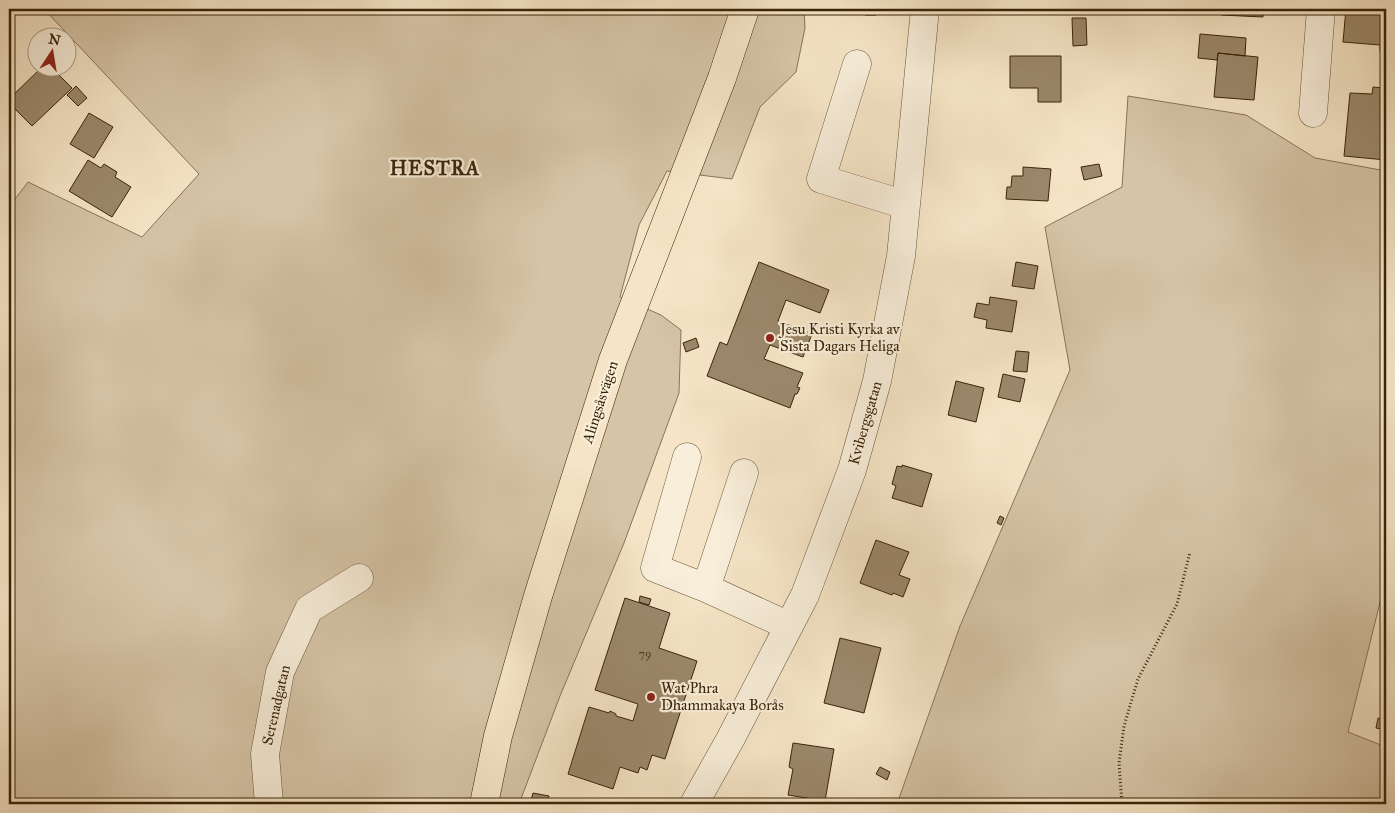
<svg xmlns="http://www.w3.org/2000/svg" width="1395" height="813" font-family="'IM FELL Great Primer',serif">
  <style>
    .green { fill: #d5c4a6; stroke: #887457 }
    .building { fill: #9b886b; stroke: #3a2408 }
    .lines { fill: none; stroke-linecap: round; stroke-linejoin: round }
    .minor-casing { stroke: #695438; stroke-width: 29 }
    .major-casing { stroke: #3a2408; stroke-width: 29 }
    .path { stroke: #3a2408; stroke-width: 3; stroke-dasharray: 1 2.5; stroke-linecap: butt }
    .minor { stroke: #f8eeda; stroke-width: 28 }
    .major { stroke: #f5e5c6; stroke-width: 28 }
    .poi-dot { fill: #8f2418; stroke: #f8eeda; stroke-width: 2 }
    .labels { text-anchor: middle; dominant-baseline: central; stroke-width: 4.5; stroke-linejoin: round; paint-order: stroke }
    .number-label { font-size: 12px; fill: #523d21 }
    .poi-label { font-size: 15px; fill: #3a2408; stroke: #f8eeda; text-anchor: start }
    .street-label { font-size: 15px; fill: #3a2408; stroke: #f8eeda }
    .district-label { font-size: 20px; font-weight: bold; letter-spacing: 1px; fill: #3a2408; stroke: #f8eeda }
  </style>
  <rect width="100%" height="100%" fill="#f5e5c6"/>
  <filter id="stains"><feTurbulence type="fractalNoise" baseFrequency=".004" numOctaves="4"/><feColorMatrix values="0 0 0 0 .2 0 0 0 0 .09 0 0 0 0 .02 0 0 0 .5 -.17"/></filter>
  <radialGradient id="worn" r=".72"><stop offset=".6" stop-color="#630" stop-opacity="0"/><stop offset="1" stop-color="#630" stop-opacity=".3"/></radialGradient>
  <path class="green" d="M44,9H804L805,28L796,72L760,107L732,179L667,171L639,225L620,297L661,315L681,330L679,393L624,543L560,696L519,804H9V207L28,182L142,237L199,174Z
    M1128,96L1246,115L1315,158L1386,171V578L1348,732L1386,747V804H897L960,626L1070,370L1045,227L1122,187Z"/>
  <path class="building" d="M865,9H876V15H865Z
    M1212,9H1264L1263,17L1221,15V12L1211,11Z
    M1346,9L1383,11V9H1386V51H1380V45L1343,42Z
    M1072,18H1086L1087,45L1073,46Z
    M1200,34L1246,38L1245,56L1218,53L1217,60L1198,58Z
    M1218,53L1258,57L1254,100L1214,97Z
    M1010,56H1061V102H1038V88H1010Z
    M41,68H52L72,88L32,126L9,103V99Z
    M76,86L87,98L78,106L67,95Z
    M1373,87L1384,88L1381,125H1386V160L1344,156L1350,93L1372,94Z
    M89,113L113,127L94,158L70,144Z
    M88,160L101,168L104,164L117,172L115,177L131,187L112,217L69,191Z
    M1099,164L1102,176L1084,180L1081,167Z
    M1023,167L1051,169L1048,201L1006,199L1007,187H1011L1012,176H1023Z
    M759,262L829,290L820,313L786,300L778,321L812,334L803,357L770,345L764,359L803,373L797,387L800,388L797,394H795L790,408L707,376L720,342L727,345Z
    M1016,262L1038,266L1034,289L1012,286Z
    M990,297L1017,301L1012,332L986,328L987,320L974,317L977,303L989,305Z
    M696,338L699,347L686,352L683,343Z
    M1016,351L1029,352L1027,372L1013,371Z
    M1003,374L1025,379L1020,402L998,397Z
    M956,381L984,388L976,422L948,415Z
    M902,465L932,474L922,507L892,498L896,486L892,484L897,466L902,467Z
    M1000,516L1004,518L1001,525L997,523Z
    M876,540L909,552L899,575L910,579L903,597L893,593L892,595L860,583Z
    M640,596L651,599L649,605L639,602Z
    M625,598L670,613L659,648L697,661L665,759L652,755L647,770L640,767L638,773L620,767L613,789L568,774L589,707L609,713L610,711L616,714V716L633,721L638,704L595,690Z
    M840,638L881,648L864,713L824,703Z
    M1378,718L1386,720V730L1376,728Z
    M793,743L834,749L825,801L788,795L793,769L789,767Z
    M880,767L890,772L887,780L876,774Z
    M533,793L549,796L547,804H530Z"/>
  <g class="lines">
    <g class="minor-casing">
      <path id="minor" d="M857,64L821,179L906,205
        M1313,113L1321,9
        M687,457L655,568L706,588
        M744,473L706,588L789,626
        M269,804L265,754L280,672L309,609L359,578
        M694,804L731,738L805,595L852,470L877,381L901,256L925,9"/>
    </g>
    <g class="major-casing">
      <path id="major" d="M484,804L498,736L538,596L613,360L722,78L745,9"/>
    </g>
    <path class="path" d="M1122,804L1119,763L1124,726L1138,679L1177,604L1190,552"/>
    <use href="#minor" class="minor"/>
    <use href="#major" class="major"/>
  </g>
  <g class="poi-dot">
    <circle cx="770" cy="338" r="5"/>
    <circle cx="651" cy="697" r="5"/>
  </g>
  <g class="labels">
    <g class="number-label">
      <text x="645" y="654">79</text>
    </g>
    <g class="poi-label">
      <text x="780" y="329">Jesu Kristi Kyrka av<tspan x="780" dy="17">Sista Dagars Heliga</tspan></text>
      <text x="661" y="688">Wat Phra<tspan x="661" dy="17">Dhammakaya Borås</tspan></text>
    </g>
    <g class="street-label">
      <text transform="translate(600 402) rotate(-72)">Alingsåsvägen</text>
      <text transform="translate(865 423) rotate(-74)">Kvibergsgatan</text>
      <text transform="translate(276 705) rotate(-77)">Serenadgatan</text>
    </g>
    <g class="district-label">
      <text x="435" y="168">HESTRA</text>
    </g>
  </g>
  <rect width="1395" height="813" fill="none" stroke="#f5e5c6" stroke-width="30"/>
  <rect x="10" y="10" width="1375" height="793" fill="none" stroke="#3a2408" stroke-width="2.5"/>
  <rect x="15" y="15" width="1365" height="783" fill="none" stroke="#3a2408"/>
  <g transform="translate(52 52) rotate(12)"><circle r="24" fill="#f8eeda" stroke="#ac9d86"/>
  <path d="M0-4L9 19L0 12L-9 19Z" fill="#8f2418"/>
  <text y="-8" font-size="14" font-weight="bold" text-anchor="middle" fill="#3a2408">N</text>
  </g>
  <rect width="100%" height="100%" filter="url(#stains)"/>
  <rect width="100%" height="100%" fill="url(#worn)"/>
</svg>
